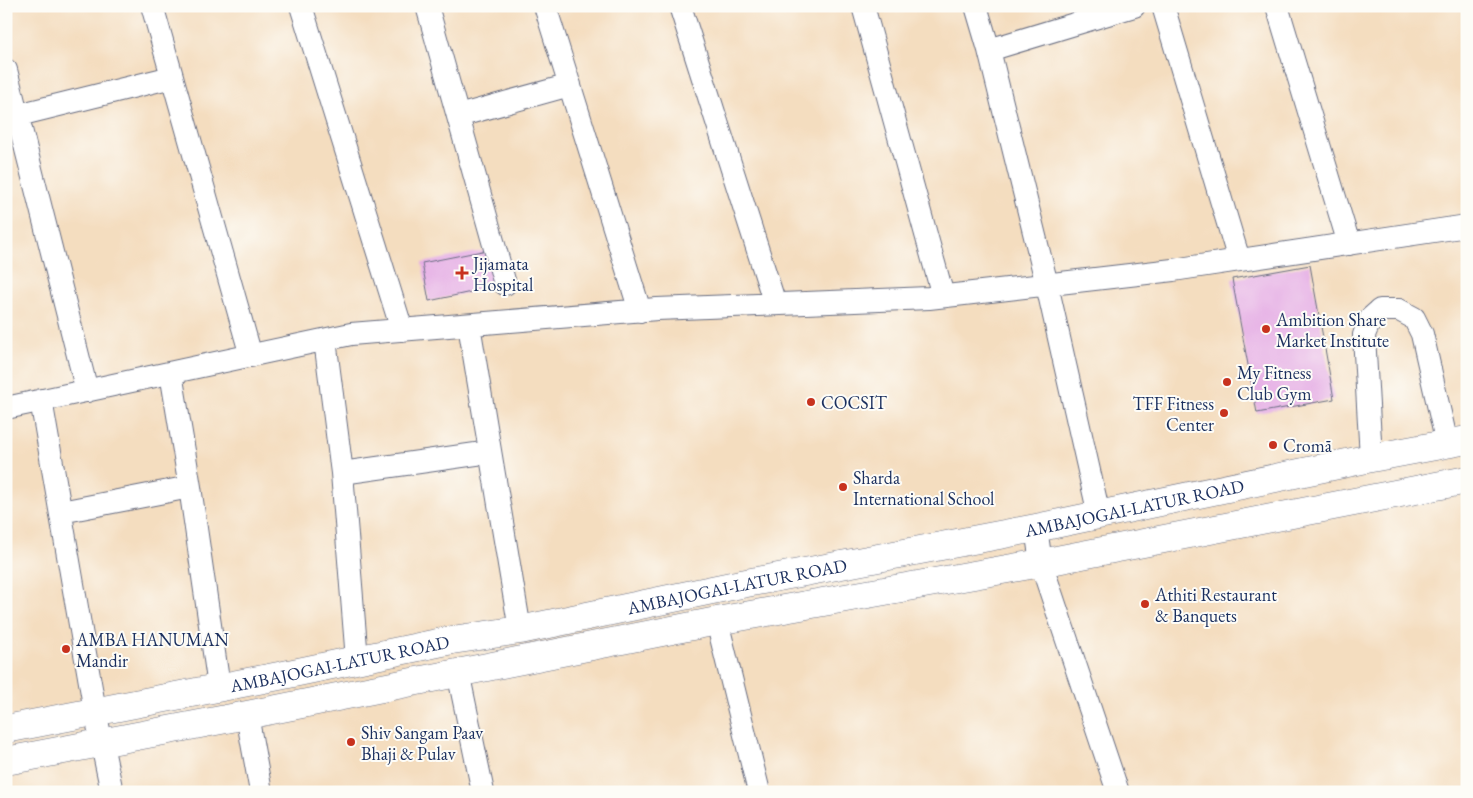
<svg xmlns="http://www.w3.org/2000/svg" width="1473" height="798" font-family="'EB Garamond',serif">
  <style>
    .building { fill: #e4aae4 }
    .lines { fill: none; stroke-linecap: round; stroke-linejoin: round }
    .minor-casing { stroke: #676c80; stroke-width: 24 }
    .major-casing { stroke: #676c80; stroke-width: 29 }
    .minor { stroke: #fff; stroke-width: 22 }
    .major { stroke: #fff; stroke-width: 28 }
    .poi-dot { fill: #c8321e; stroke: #fdfcf7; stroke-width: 2 }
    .labels { text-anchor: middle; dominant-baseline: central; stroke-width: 4; stroke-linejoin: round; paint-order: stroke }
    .poi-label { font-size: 18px; fill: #1b2f5e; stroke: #fdfcf7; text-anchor: start }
    .street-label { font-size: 18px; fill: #1b2f5e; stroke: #fdfcf7 }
  </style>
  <rect width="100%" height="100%" fill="#fdfcf7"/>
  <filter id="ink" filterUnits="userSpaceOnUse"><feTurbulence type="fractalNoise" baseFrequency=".02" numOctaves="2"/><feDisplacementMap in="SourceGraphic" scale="10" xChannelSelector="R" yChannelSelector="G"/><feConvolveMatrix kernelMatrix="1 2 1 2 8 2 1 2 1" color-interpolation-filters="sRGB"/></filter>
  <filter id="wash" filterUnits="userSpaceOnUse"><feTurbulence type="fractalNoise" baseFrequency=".0096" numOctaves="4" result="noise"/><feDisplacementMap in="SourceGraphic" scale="20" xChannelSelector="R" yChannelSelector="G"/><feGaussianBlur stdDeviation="1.12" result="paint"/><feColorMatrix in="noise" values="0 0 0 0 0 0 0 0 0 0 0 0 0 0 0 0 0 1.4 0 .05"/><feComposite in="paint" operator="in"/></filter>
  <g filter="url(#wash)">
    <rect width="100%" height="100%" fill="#f4ddbf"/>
    <g id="blocks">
      <path class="building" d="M487,250L495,287L429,301L422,263Z
        M1310,265L1334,399L1257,413L1232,279Z"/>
    </g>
  </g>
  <g filter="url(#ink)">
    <use href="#blocks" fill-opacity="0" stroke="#676c80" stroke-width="1"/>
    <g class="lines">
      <g class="minor-casing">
        <path id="minor" d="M301,6L402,330
          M427,6L505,284
          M545,6L640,311
          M680,6L775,304
          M863,6L943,296
          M976,6L989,50L1047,285L1099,515
          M1163,6L1239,260
          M1277,6L1349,244
          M153,9L251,356
          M989,50L1134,6
          M6,70L87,391
          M458,116L570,85
          M6,118L172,77
          M469,325L520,630
          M325,340L342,473L357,660
          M171,373L190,487L219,687
          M41,400L95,711L112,792
          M6,408L351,334L657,309L929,298L1173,270L1467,226
          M1371,458L1364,335L1371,318L1380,310H1399L1414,318L1422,334L1447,444
          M342,473L490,452
          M61,512L190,487
          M1036,528L1041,563L1118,792
          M717,621L759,792
          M458,672L483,792
          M247,715L261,792"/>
      </g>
      <g class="major-casing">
        <g id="major">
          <path id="s1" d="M6,729L279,676L452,640L520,630L736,585L1036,528L1371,458L1467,440"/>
          <path d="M6,761L247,715L717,621L1041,563L1467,480"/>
        </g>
      </g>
      <use href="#minor" class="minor"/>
      <use href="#major" class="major"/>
    </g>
  </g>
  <g class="poi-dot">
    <path d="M459.5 265.5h5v5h5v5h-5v5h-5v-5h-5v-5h5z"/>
    <circle cx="1266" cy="329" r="5"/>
    <circle cx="1227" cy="382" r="5"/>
    <circle cx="811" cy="402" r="5"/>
    <circle cx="1224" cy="413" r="5"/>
    <circle cx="1273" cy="445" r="5"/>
    <circle cx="843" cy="487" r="5"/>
    <circle cx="1145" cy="604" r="5"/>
    <circle cx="66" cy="649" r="5"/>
    <circle cx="351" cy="742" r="5"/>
  </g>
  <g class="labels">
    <g class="poi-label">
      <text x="473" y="263">Jijamata<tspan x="473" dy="21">Hospital</tspan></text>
      <text x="1276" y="319">Ambition Share<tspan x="1276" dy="21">Market Institute</tspan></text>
      <text x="1237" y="372">My Fitness<tspan x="1237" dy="21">Club Gym</tspan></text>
      <text x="821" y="402">COCSIT</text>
      <text x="1214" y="403" text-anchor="end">TFF Fitness<tspan x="1214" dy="21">Center</tspan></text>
      <text x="1283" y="445">Cromā</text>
      <text x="853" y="477">Sharda<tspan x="853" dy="21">International School</tspan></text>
      <text x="1155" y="594">Athiti Restaurant<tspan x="1155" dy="21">&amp; Banquets</tspan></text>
      <text x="76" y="639">AMBA HANUMAN<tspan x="76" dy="21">Mandir</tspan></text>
      <text x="361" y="732">Shiv Sangam Paav<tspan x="361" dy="21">Bhaji &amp; Pulav</tspan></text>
    </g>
    <g class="street-label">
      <text stroke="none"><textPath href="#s1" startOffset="1150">AMBAJOGAI-LATUR ROAD</textPath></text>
      <text stroke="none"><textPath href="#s1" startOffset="745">AMBAJOGAI-LATUR ROAD</textPath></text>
      <text stroke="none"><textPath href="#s1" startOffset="340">AMBAJOGAI-LATUR ROAD</textPath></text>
    </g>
  </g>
  <rect width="1473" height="798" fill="none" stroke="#fdfcf7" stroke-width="25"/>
</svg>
